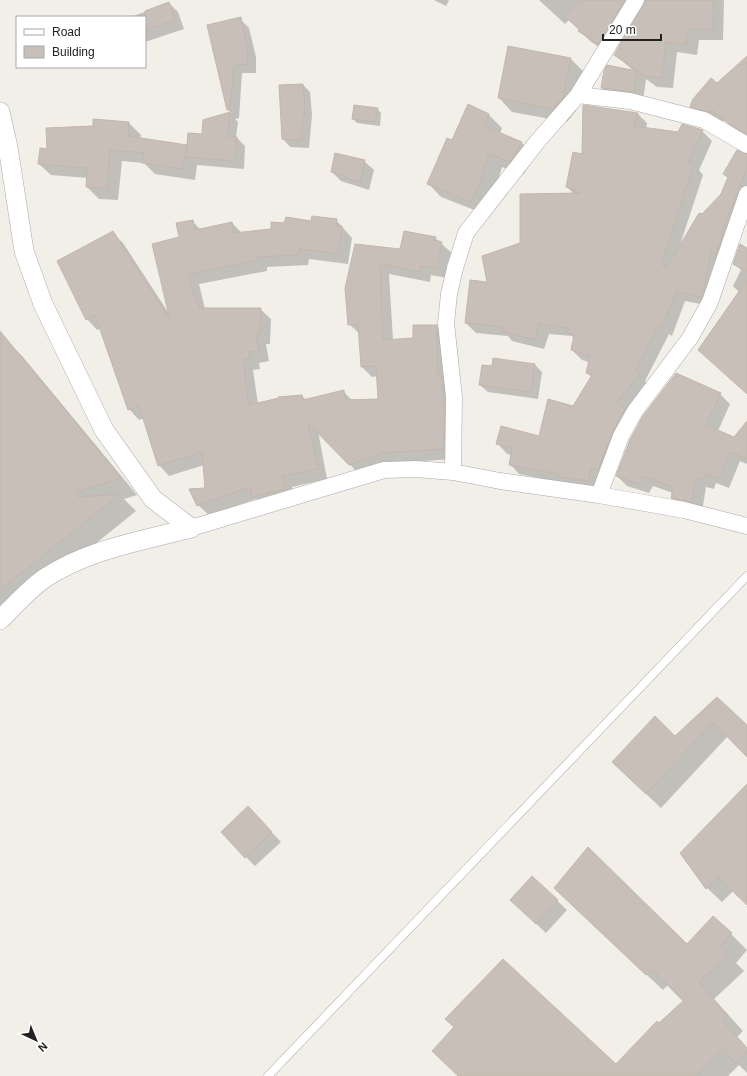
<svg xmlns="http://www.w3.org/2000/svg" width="747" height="1076" font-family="Arial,sans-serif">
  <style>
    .shadow { fill: #0003 }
    .building { fill: #c7bfb8; stroke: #c4b6ab }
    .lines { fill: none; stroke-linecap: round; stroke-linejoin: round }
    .service-casing { stroke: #a9a9a9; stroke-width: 9 }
    .minor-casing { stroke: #a9a9a9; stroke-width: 17 }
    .tertiary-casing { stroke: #a9a9a9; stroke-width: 20 }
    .service { stroke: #fff; stroke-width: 8 }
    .minor { stroke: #fff; stroke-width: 16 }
    .tertiary { stroke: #fff; stroke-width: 19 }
  </style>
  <rect width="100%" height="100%" fill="#f2efe9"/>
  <path class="shadow" d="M434,0H449L446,6Z
    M539,0H632L609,54L590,41L569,20L565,24Z
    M647,0H724L723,40H699L697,55L677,52L673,88L657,87L646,79L643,101L612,97L602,88L634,71L615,55Z
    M169,3L178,12L184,29L145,42V17H131Z
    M240,19L249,28L256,57V73H242L239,118L235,119L238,122L236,137L245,146L244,169L197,165L195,180L155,174L144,163L122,161L118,200L99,199L87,187L88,178L51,175L39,164L48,150L94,127L129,123L141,135L140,139L188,147L203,135L204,121L231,113L228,109Z
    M571,59L584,72L576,111L567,122L512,112L499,98Z
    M747,63V138L724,120L722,124L703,118L691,106Z
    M303,85L310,92L312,115L309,148L290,147L283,139Z
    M377,109L381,113L380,126L357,123L353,119Z
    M638,114L647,123L646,129L679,133L683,125L702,131L712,141L699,170L703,175L680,245L702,215L722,195L728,178L724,174L736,151L747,155V201L711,306L685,301L672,336L669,334L645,381L649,384L598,490L519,474L510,464L512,455L507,454L498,444L540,437L574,407L592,377L587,373L589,362L582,360L572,350L574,339L572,336L549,334L544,349L512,341L508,336L476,333L466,323L488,283L521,244L574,194L567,187L583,155Z
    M489,115L502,128L500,134L522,143L535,157L523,175L502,167L493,197L485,214L441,197L428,183L452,141Z
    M364,161L374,170L369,190L341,181L332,172Z
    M336,220L352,238L348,264L309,259L308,265L267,267V271L199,284L205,309H260L271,319L270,344H266L269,361L259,363L260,369L253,370L258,404L302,396L306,400L343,391L353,401L379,400L378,376L372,377L361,366L360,334L349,324L356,245L401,250L435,238L452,253L447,278L431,275L430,282L389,274L393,340L414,339L436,326L447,336L454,459L392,463L360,475L318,431L327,479L292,487L295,500L263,507L256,499L209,515L198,505L206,489L204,465L169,476L159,465L144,418L139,420L129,409L101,328L97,330L87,319L113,233L123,243L170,315L180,238L192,221L201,230L232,223L242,233L272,230L312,222Z
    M747,253V394L739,292L733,286L741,270L734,263Z
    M6,340L23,357L137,495L124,499L136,511L0,621V344Z
    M535,365L542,372L538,399L488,392L480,385Z
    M720,394L730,404L718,431L734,438L747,422V464L740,461L729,488L716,483L714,489L706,487L702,512L682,508L672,498L673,493L653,486L649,493L627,486L617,476Z
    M717,698L747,726V756L728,736L661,808L628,777L675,737Z
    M747,785V904L733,891L722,902L707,888Z
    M257,817L281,842L255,866L246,857Z
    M532,877L567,910L546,933L520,909Z
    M571,904L687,945L731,934L747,950L736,963L744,971L714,999L743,1031L737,1037L747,1048V1073L739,1065L728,1076H459L616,1065L685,1001L668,985L663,990Z"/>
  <path class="building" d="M580,0H625L598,44L578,31L579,29L564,16Z
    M645,0H714L713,29H688L686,45L666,42L662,78L645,76L614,55Z
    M169,2L175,20L145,30V11Z
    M241,17L247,47L248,64L234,65L230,110H227L207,25Z
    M508,46L571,58L563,98L553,109L498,98Z
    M747,56V134L728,123L712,110L711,113L690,107L693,99L711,78L717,83Z
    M607,65L637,71L634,92L601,88L604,71Z
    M303,84L305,107L301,141L282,139L279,85Z
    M468,104L489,114L484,126L522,142L509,162L489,154L480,183L471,202L427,184L447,138L452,140Z
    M354,105L378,108L375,122L352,119Z
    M583,105L638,113L634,126L678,132L682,124L703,130L688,162L694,164L661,264L667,267L699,213L702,214L721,194L728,177L723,174L737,150L747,154V168L721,234L723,235L716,254L711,251L702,297L676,292L662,327L659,325L635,372L640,374L617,402L625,409L612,433L598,470L591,468L589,481L558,477V474L509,465L512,448L496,444L501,426L539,436L548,399L573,406L592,375L586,373L590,356L571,350L574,335L567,333L569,328L539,324L535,340L502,331L503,327L465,323L470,280L487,282L482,256L520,243V194L580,193L566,187L573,152L582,154Z
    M230,112L227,136L237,137L235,161L186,157L188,133L202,134L203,120Z
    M93,119L129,122L128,136L187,145L183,169L142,163L144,153L110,150L107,189L86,187L87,168L38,164L40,148L47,149L46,128L93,126Z
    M335,153L365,160L360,182L345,178V176L331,172Z
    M312,216L337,219L336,226H342L338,254L299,249L298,255L257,257V260L189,274L196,303H198L200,308H261L260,334H256L259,351L249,352L250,359L243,360L249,405L279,398L278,397L302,395L303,400L344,390L345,400L378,399L376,366L361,367L358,324L348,325L345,288L355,244L400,249L404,231L436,237L435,240L442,242L437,268L421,266L420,272L380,264L383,340L413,338V325H437L438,376H442L444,397V449L382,453L349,465L308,423L318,469L282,476L285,489L252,497L250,487L197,506L189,489L205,488L202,452L158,466L139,406L128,410L95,315L86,320L57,261L113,231L170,320L152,244L179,237L176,223L193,220L195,230L232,222L234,233L271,229V222L284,223L286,217L311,221Z
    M740,244L747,248V272L733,264Z
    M747,280V394L698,350Z
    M0,331L121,478L77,492L78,497L120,494L0,590Z
    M493,358L535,364L531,392L479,385L482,365L492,366Z
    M676,373L721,393L706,425L734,437L747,421V459L730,452L719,479L706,474L704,479L696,478L692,502L671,498L673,487L643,476L639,484L616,476L630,440L643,416Z
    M717,697L747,725V757L713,722L646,794L612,762L655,716L675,736Z
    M747,784V905L718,877L706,889L680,853Z
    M248,806L272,832L245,858L221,832Z
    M588,847L687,944L713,916L732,933L720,946L729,955L699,982L727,1015L722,1020L747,1048V1052L735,1063L723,1049L696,1076H458L432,1051L454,1027L445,1019L503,959L616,1064L657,1021L659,1023L683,1001L652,969L646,975L554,888Z
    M532,876L558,900L536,924L510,900Z"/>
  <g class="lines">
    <g class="service-casing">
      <path id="service" d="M268,1076L747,576"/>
    </g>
    <g class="minor-casing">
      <path id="minor" d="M578,95L630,101L704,120L747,145
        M453,472L454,397L446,323L449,294L455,268L466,233L537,142L578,95L636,0
        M599,495L621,436L635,411L690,338L710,302L747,194
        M191,528L384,470L416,469L453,472L500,481L599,495L684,510L747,526"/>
    </g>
    <g class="tertiary-casing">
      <path id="tertiary" d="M0,112L8,147L24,251L43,304L104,430L153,499L191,528
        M0,620C14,606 29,589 45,578C89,549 141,541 191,528"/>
    </g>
    <use href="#service" class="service"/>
    <use href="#minor" class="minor"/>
    <use href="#tertiary" class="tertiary"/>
  </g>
  <rect x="16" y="16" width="130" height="52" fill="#ffffff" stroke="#a7a7a7"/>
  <rect x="24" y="29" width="20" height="6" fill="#ffffff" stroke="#a7a7a7"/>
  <text x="52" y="36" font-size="12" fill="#222222">Road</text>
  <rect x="24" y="46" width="20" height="12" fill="#c7bfb8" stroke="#a7a7a7"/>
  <text x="52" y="56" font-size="12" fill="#222222">Building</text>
  <g transform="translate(36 1040) rotate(136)" stroke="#ffffff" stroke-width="3" paint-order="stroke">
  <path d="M0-3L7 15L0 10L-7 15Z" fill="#222222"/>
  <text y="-6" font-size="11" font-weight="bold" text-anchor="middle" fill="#222222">N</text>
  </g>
  <path d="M603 34v6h58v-6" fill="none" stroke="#222222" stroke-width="2"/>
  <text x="609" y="34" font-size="12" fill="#222222" stroke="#ffffff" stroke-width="3" paint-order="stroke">20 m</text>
</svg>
